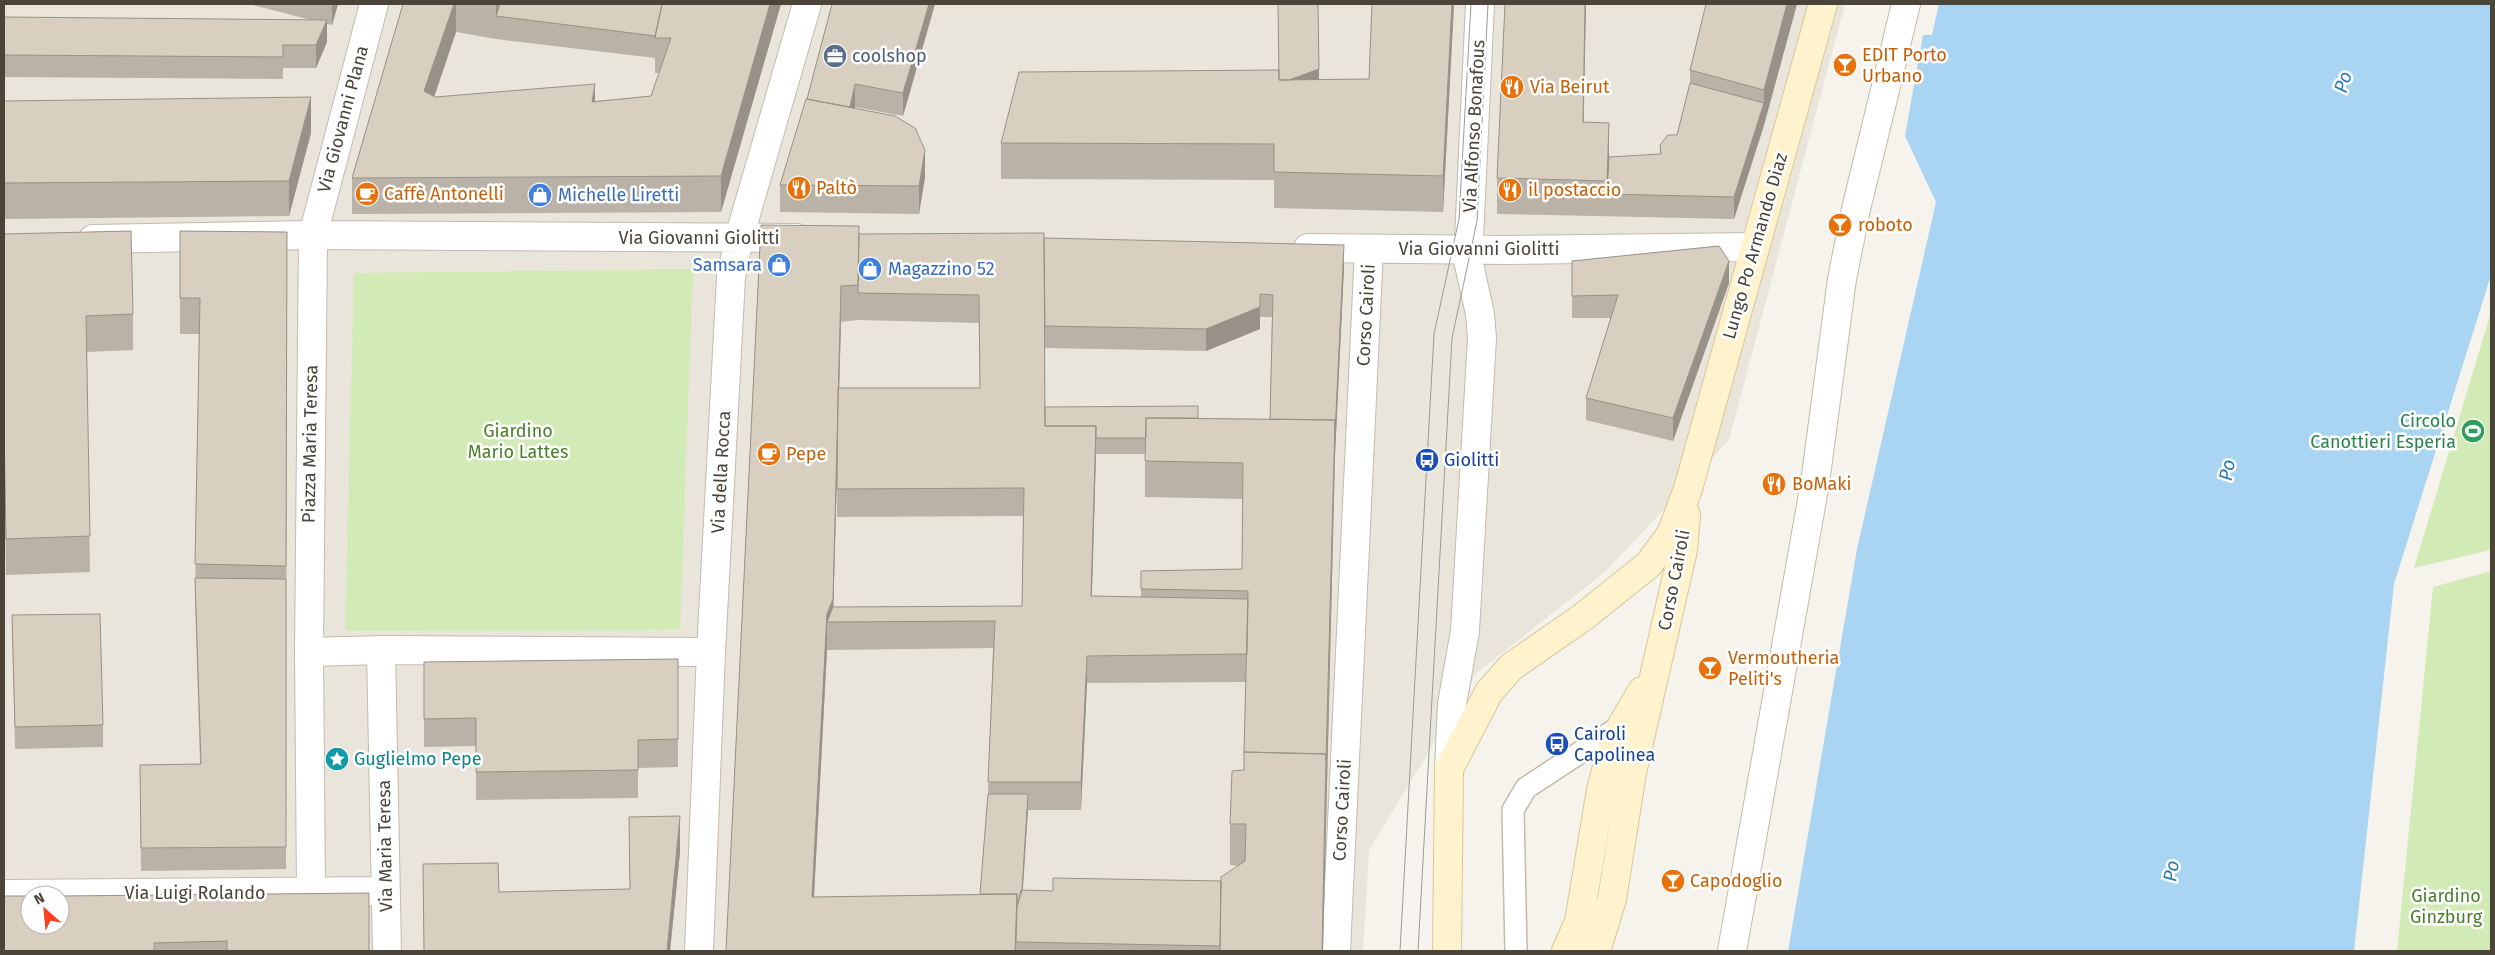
<svg xmlns="http://www.w3.org/2000/svg" width="2495" height="955" font-family="'Fira Sans',sans-serif">
  <style>
    .residential { fill: #eae5da; fill-rule: evenodd }
    .green { fill: #d2eab5 }
    .water { fill: #a9d4f2 }
    .lines { fill: none; stroke-linecap: round; stroke-linejoin: round }
    .lane-casing { stroke: #c2bbae; stroke-width: 24 }
    .street-casing { stroke: #c2bbae; stroke-width: 30 }
    .secondary-casing { stroke: #d6c79b; stroke-width: 30 }
    .lane { stroke: #fff; stroke-width: 21 }
    .street { stroke: #fff; stroke-width: 28 }
    .secondary { stroke: #fff3cd; stroke-width: 28 }
    .tram { stroke: #9a9a9a; stroke-width: 1 }
    .wall { fill: #bab2a6; fill-rule: evenodd }
    .shaded-wall { fill: #979187 }
    .building { fill: #d8cfc1; stroke: #979187 }
    .labels { text-anchor: middle; dominant-baseline: central; stroke-width: 5; stroke-linejoin: round; paint-order: stroke }
    .food-label { font-size: 18px; fill: #c56008; stroke: #fff; text-anchor: start }
    .service-label { font-size: 18px; fill: #4e5e75; stroke: #fff; text-anchor: start }
    .street-label { font-size: 18px; fill: #4b4439; stroke: #fff }
    .shop-label { font-size: 18px; fill: #366cbe; stroke: #fff; text-anchor: start }
    .leisure-label { font-size: 18px; fill: #27864d; stroke: #fff; text-anchor: end }
    .park-label { font-size: 18px; fill: #4a7f2a; stroke: #fff }
    .transit-label { font-size: 18px; fill: #164399; stroke: #fff; text-anchor: start }
    .culture-label { font-size: 18px; fill: #0d838f; stroke: #fff; text-anchor: start }
    .water-label { font-size: 19px; font-style: italic; fill: #2e7ab2; stroke: #fff }
  </style>
  <rect width="100%" height="100%" fill="#f6f3ec"/>
  <path class="residential" d="M4,4H1845L1729,440L1606,571L1477,673L1369,850L1363,951H4ZM30,895H60V925H30Z"/>
  <path class="green" d="M693,269L680,630L345,631L354,273Z
    M2491,312V550L2414,568Z
    M2491,571V951H2397L2433,587Z"/>
  <path class="water" d="M1939,4H2491V275L2394,584L2354,951H1788L1857,549L1936,202L1905,136L1923,35H1932Z"/>
  <g class="lines">
    <g class="lane-casing">
      <path id="lane" d="M1516,951L1513,810L1526,788L1622,725"/>
    </g>
    <g class="street-casing">
      <path id="street" d="M93,239L313,235L797,238
        M1308,248L1509,250L1754,247
        M381,650L387,951
        M309,652L381,650L711,652
        M1449,769L1452,704L1465,631L1482,338L1480,314L1468,260L1480,4
        M311,891L309,652L313,235L374,4
        M4,894L386,891
        M699,951L711,652L731,277L739,238L807,4
        M1336,951L1369,249
        M1732,951L1815,483L1842,279L1856,209L1906,4"/>
    </g>
    <g class="secondary-casing">
      <path id="secondary" d="M1447,951L1449,769L1489,692L1511,667L1583,617L1648,565L1671,534L1688,489L1823,4
        M1566,951L1579,922L1601,790L1610,755L1622,725L1642,691
        M1596,951L1612,899L1632,773L1683,550L1686,515"/>
    </g>
    <use href="#lane" class="lane"/>
    <use href="#street" class="street"/>
    <use href="#secondary" class="secondary"/>
    <path class="tram" d="M1400,951L1434,334L1459,219L1471,4
      M1418,951L1452,338L1477,221L1488,4"/>
  </g>
  <path class="wall" d="M249,4H338L332,25L327,24V42L316,68H283V79L4,77V17L311,20Z
    M403,4H781L721,212L352,214V178ZM456,32L496,39L655,58V73H659L651,96L595,101L435,97H434Z
    M832,4H935L903,116L855,107V108L925,177L919,214L780,212V185L807,99Z
    M1454,4L1443,212L1274,208V180L1001,179V143L1279,70L1319,79H1369Z
    M1505,4H1586L1583,122L1609,160L1660,154V145L1677,135L1690,83V70L1706,4H1797L1764,125L1734,219L1497,214V178Z
    M4,101L311,133L289,216L4,219Z
    M761,225L859,234L1044,238L1344,267L1335,456L1323,951H726ZM1260,317H1272L1270,419L1198,418L1045,407V348L1206,351L1260,329ZM858,320L979,323L980,388H839L841,322ZM838,448L837,517L1023,516L1022,606L833,607ZM1096,454H1145V497L1243,499L1242,569L1141,571V597L1092,596ZM993,648L988,794L980,894L814,897L827,650ZM1246,682L1244,770L1230,824V865L1239,866L1221,881L1053,891L1023,890L1028,810H1081L1087,683Z
    M180,231L287,232L286,869L141,871L140,765L200,764L195,600L199,334H180Z
    M4,234L133,314V350L87,352L90,572L6,575L4,462Z
    M1572,261L1729,283L1673,441L1586,420V398L1611,318H1572Z
    M12,615L103,725V747L15,749Z
    M678,659V767L638,768V798L476,800V746L424,747V662Z
    M629,817L680,852L670,951H424L423,864L499,892L630,889Z
    M4,896L369,951H4Z"/>
  <path class="shaded-wall" d="M332,4H338L332,25Z
    M454,4H456V32L424,127V91Z
    M496,4H505L496,16V39Z
    M770,4H781L721,212V176Z
    M929,4H935L903,116V93Z
    M1452,4H1454L1443,212V176Z
    M1585,4H1586L1583,158V122Z
    M1787,4H1797L1764,125L1734,219V197L1764,103V90Z
    M327,20V42L316,68V45Z
    M1319,69V91L1279,83Z
    M595,84V120L592,102Z
    M855,84V107L849,134V112Z
    M311,97V133L289,216V181Z
    M1609,123V159L1607,194V181Z
    M925,150V177L919,214V186Z
    M1344,245V267L1335,456L1323,951H1322L1335,420Z
    M1729,261V283L1673,441V418Z
    M841,286V322L833,622H827V650L812,933V897Z
    M1260,294V329L1206,351V329Z
    M1096,426V454L1091,624V596Z
    M1087,656V683L1081,810V782Z
    M1028,794V809L1021,913L1016,942V951H1015L1017,914Z
    M680,816V852L670,951H667Z"/>
  <path class="building" d="M403,4H454L424,91L435,97L595,84L592,102L651,96L671,38H655L661,9L662,4H770L721,176L352,178Z
    M500,4H662L661,9L655,36L496,16Z
    M832,4H929L903,93L855,84L850,107L807,99Z
    M1278,4H1318L1319,69L1289,80H1279Z
    M1372,4H1452L1443,176L1274,172V144L1001,143L1019,72L1279,70V80L1369,79Z
    M1505,4H1585L1583,122L1609,123L1607,181L1497,178Z
    M1706,4H1787L1764,90L1690,70Z
    M4,17L327,20L316,45H283V57L4,55Z
    M1690,83L1764,103L1734,197L1607,194L1609,157L1661,154L1660,145L1668,135H1677Z
    M311,97L289,181L4,183V101Z
    M806,99L895,116L915,128L925,150L919,186L780,185Z
    M761,225L859,226L858,285L841,286L833,599L827,614L812,897L1017,894L1015,951H726Z
    M131,231L133,314L86,316L90,536L6,539L4,426V234Z
    M180,231L287,232L286,566L195,564L200,298H180Z
    M1044,233L1045,426H1096L1091,596L1248,599L1247,654L1087,656L1081,782H988L995,621L827,622L833,607L1022,606L1024,488L837,489L838,388H980L979,295L858,293L859,234Z
    M1044,238L1344,245L1335,433V420L1270,419L1273,295L1260,294V307L1206,329L1045,326Z
    M1719,246L1729,261L1673,418L1586,398L1618,295L1572,296V261Z
    M1198,406V418H1146V438H1096V426H1045V407Z
    M1146,418L1335,420L1326,760V754L1244,752L1248,591L1141,589V571L1242,569L1243,463L1145,461Z
    M195,578L286,579V847L141,848L140,765L201,764Z
    M100,614L103,725L15,727L12,615Z
    M678,659V739L638,740V770L476,772V718L424,719V662Z
    M1244,752L1326,754L1322,951H1220L1221,877L1245,861L1246,824H1230L1232,771L1244,770Z
    M988,794H1028L1022,890L1017,907V894H980Z
    M680,816L667,951H424L423,864L498,863L499,892L630,889L629,817Z
    M1053,878L1221,881L1220,946L1016,942L1017,907L1021,890L1053,891Z
    M369,893V951H227V941L154,943V951H4V896H30V925H60V896Z"/>
  <defs>
    <g id="office-disc" transform="scale(1.25)"><circle r="9.5" fill="#5c6f8a" stroke="#fff"/><path d="M-6-3h4V-5.5h4V-3h4V5H-6ZM-1-4.5V-3h2v-1.5ZM-6 0V1H6V0Z" fill="#fff"/></g>
    <g id="bar-disc" transform="scale(1.25)"><circle r="9.5" fill="#e8710a" stroke="#fff"/><path d="M-6-5H6L.8 .8V4.5H3.5V6h-7V4.5H-.8V.8Z" fill="#fff"/></g>
    <g id="restaurant-disc" transform="scale(1.25)"><circle r="9.5" fill="#e8710a" stroke="#fff"/><path d="M-5-6h1v4h1v-4h1v4h1v-4h1v5L-1.5 .5V6h-2V.5L-5-1ZM5-6V6H3V1.5H1.5Q1.5-4 5-6Z" fill="#fff"/></g>
    <g id="cafe-disc" transform="scale(1.25)"><circle r="9.5" fill="#e8710a" stroke="#fff"/><path d="M-5.5-4.5H6V0H3Q3 3.5 0 3.5H-2.5Q-5.5 3.5-5.5 0ZM3-3.2v2h1.7v-2ZM-6 4.5H4V6H-6Z" fill="#fff"/></g>
    <g id="shop-disc" transform="scale(1.25)"><circle r="9.5" fill="#3f7fe0" stroke="#fff"/><path d="M-5-2.5h2.3a2.7 3.5 0 0 1 5.4 0H5L5.5 6h-11ZM-1.5-2.5h3a1.5 2.3 0 0 0-3 0Z" fill="#fff"/></g>
    <g id="stadium-disc" transform="scale(1.25)"><circle r="9.5" fill="#2e9e5b" stroke="#fff"/><path d="M0-5a6.5 5 0 1 0 0 10a6.5 5 0 1 0 0-10ZM-3.5-1.8h7v3.6h-7Z" fill="#fff"/></g>
    <g id="bus-disc" transform="scale(1.25)"><circle r="9.5" fill="#1a4fb4" stroke="#fff"/><path d="M-5-6H5V4H4V6H2V4H-2V6H-4V4H-5ZM-3.5-4V0h7V-4ZM-3.5 1.2v1.5H-2V1.2ZM2 1.2v1.5H3.5V1.2Z" fill="#fff"/></g>
    <g id="sight-disc" transform="scale(1.25)"><circle r="9.5" fill="#0f9aa8" stroke="#fff"/><path d="M0-6L1.8-2.2L6-1.7L2.9 1.2L3.7 5.4L0 3.3L-3.7 5.4L-2.9 1.2L-6-1.7L-1.8-2.2Z" fill="#fff"/></g>
  </defs>
  <g fill-rule="evenodd">
    <use href="#office-disc" x="835" y="56"/>
    <use href="#bar-disc" x="1845" y="65"/>
    <use href="#restaurant-disc" x="1512" y="87"/>
    <use href="#restaurant-disc" x="799" y="188"/>
    <use href="#restaurant-disc" x="1510" y="190"/>
    <use href="#cafe-disc" x="367" y="194"/>
    <use href="#shop-disc" x="540" y="195"/>
    <use href="#bar-disc" x="1840" y="225"/>
    <use href="#shop-disc" x="779" y="265"/>
    <use href="#shop-disc" x="870" y="269"/>
    <use href="#stadium-disc" x="2473" y="431"/>
    <use href="#cafe-disc" x="769" y="454"/>
    <use href="#bus-disc" x="1427" y="460"/>
    <use href="#restaurant-disc" x="1774" y="484"/>
    <use href="#bar-disc" x="1710" y="668"/>
    <use href="#bus-disc" x="1557" y="744"/>
    <use href="#sight-disc" x="337" y="759"/>
    <use href="#bar-disc" x="1673" y="881"/>
  </g>
  <g class="labels">
    <g class="food-label">
      <text x="1862" y="55">EDIT Porto<tspan x="1862" dy="21">Urbano</tspan></text>
      <text x="1530" y="87">Via Beirut</text>
      <text x="816" y="188">Paltò</text>
      <text x="1528" y="190">il postaccio</text>
      <text x="384" y="194">Caffè Antonelli</text>
      <text x="1858" y="225">roboto</text>
      <text x="786" y="454">Pepe</text>
      <text x="1792" y="484">BoMaki</text>
      <text x="1728" y="658">Vermoutheria<tspan x="1728" dy="21">Peliti's</tspan></text>
      <text x="1690" y="881">Capodoglio</text>
    </g>
    <g class="service-label">
      <text x="852" y="56">coolshop</text>
    </g>
    <g class="street-label">
      <text transform="translate(343 119) rotate(-75)">Via Giovanni Plana</text>
      <text transform="translate(1474 126) rotate(-87)">Via Alfonso Bonafous</text>
      <text x="699" y="238">Via Giovanni Giolitti</text>
      <text transform="translate(1755 246) rotate(-74)">Lungo Po Armando Diaz</text>
      <text x="1479" y="249">Via Giovanni Giolitti</text>
      <text transform="translate(1366 315) rotate(-87)">Corso Cairoli</text>
      <text transform="translate(310 444) rotate(-89)">Piazza Maria Teresa</text>
      <text transform="translate(721 472) rotate(-87)">Via della Rocca</text>
      <text transform="translate(1674 580) rotate(-79)">Corso Cairoli</text>
      <text transform="translate(1342 810) rotate(-87)">Corso Cairoli</text>
      <text transform="translate(385 846) rotate(-91)">Via Maria Teresa</text>
      <text x="195" y="893">Via Luigi Rolando</text>
    </g>
    <g class="shop-label">
      <text x="558" y="195">Michelle Liretti</text>
      <text x="762" y="265" text-anchor="end">Samsara</text>
      <text x="888" y="269">Magazzino 52</text>
    </g>
    <g class="leisure-label">
      <text x="2456" y="421">Circolo<tspan x="2456" dy="21">Canottieri Esperia</tspan></text>
    </g>
    <g class="park-label">
      <text x="518" y="431">Giardino<tspan x="518" dy="21">Mario Lattes</tspan></text>
      <text x="2446" y="896">Giardino<tspan x="2446" dy="21">Ginzburg</tspan></text>
    </g>
    <g class="transit-label">
      <text x="1444" y="460">Giolitti</text>
      <text x="1574" y="734">Cairoli<tspan x="1574" dy="21">Capolinea</tspan></text>
    </g>
    <g class="culture-label">
      <text x="354" y="759">Guglielmo Pepe</text>
    </g>
    <g class="water-label">
      <text transform="translate(2343 82) rotate(-73)">Po</text>
      <text transform="translate(2227 470) rotate(-80)">Po</text>
      <text transform="translate(2171 871) rotate(-82)">Po</text>
    </g>
  </g>
  <rect width="2495" height="955" fill="none" stroke="#4b4439" stroke-width="10"/>
  <g transform="translate(45 910) rotate(333)"><circle r="24" fill="#ffffff" stroke="#b7b4b0"/>
  <path d="M0-4L9 19L0 12L-9 19Z" fill="#fc3f1d"/>
  <text y="-8" font-size="14" font-weight="bold" text-anchor="middle" fill="#4b4439">N</text>
  </g>
</svg>
